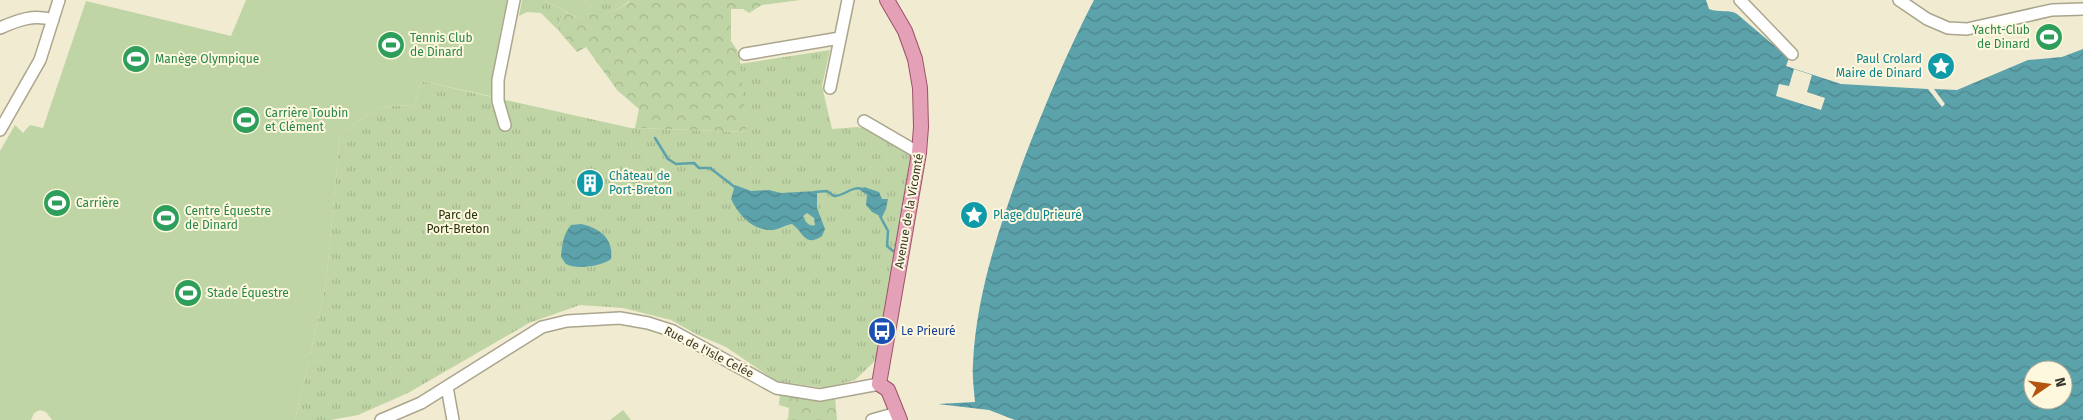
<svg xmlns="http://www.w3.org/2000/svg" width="2083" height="420" font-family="'Fira Sans',sans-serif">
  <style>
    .grass { fill: url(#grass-tufts) }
    .forest { fill: url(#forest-crowns) }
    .garden { fill: #bfd5a5 }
    .water { fill: url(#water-waves); fill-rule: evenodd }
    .pier { fill: #f1ebd1 }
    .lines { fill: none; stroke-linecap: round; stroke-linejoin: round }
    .stream { stroke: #5ca2ab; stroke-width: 2.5 }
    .minor-casing { stroke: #aaa58d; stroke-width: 14 }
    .major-casing { stroke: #9c5267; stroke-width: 16 }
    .minor { stroke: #fff; stroke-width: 11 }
    .major { stroke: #e3a0b6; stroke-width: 14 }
    .labels { text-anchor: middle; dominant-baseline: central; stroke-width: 4; stroke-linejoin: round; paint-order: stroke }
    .leisure-label { font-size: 12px; fill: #27864d; stroke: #fef8de; text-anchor: start }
    .culture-label { font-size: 12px; fill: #0d838f; stroke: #fef8de; text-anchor: start }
    .street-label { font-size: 12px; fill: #39372d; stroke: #fef8de }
    .park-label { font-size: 12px; fill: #24320d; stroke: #fef8de }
    .transit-label { font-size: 12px; fill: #164399; stroke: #fef8de; text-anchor: start }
  </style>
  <defs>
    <pattern id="grass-tufts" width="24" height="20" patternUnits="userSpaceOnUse" patternTransform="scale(1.25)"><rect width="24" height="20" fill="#bfd5a5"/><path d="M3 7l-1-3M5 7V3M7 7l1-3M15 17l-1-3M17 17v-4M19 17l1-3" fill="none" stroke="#a5b78e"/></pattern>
    <pattern id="forest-crowns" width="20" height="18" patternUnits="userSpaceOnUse" patternTransform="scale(1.25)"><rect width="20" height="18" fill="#bfd5a5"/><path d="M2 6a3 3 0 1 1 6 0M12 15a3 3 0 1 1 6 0" fill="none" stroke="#a5b78e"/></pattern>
    <pattern id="water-waves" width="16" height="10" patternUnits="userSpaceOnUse" patternTransform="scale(1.25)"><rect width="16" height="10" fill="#5ca2ab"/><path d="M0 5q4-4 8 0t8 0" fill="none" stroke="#4d858c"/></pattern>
  </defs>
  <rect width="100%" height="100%" fill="#f1ebd1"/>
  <path class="grass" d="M522,0H544L568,13L561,17L558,30L541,13L527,12L519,16Z
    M583,0H628L629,1C615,13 604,16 585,13L591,7Z
    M830,50L822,86L832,129L858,127L866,129L912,156L876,360L855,380L825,388L776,381L726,347L698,335L671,320L623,308L580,305L529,323L408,393L358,415L331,420H295L326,284L340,135C369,114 376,103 414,106L421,81L631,128L747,132L739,64Z"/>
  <path class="forest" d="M628,0H801L762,5L749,13L743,9H731V41L739,53L747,132L635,128L639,109L617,90L586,47L577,52L558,30L561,17L568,13L580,19L585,13C603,15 615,13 629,2Z
    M780,392L835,397L837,420H786L788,419L789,408L779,405Z"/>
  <path class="garden" d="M246,0H508C499,32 494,64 495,97L421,81L414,106C376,103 369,114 340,135L326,284L295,420H52L46,412L40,410L34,413L31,420H0V151L15,125L23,133L30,125L43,128L86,1L231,36Z
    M544,0C558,0 570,0 583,0L591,7L580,19Z
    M623,410L631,420H610Z"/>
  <path class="water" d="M1094,0H1706L1709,9C1719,13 1730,9 1737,14L1789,58L1786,66L1841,84L1928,89L1942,107L1945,104L1934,89L1957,90L2028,60L2062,57L2083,49V420H1015L989,410L938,404L975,402C974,390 972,376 973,364C976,294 1000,225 1024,159C1045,105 1067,52 1094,0ZM2033,370H2063V400H2033Z
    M735,185L751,191L769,190L781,193L817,191V208L825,229L822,236C804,248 804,232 792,224C785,225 780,229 773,230C753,231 739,216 731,199ZM807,213L814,218L815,225C808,227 805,221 803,216Z
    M864,187L879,192L882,199H888L886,209L882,217L872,212L866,205L867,195L860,190Z
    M581,224C599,228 614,238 611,259C602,266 576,270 566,264C565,263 562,258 561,257C562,246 563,234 571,225Z"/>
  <path class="pier" d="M1794,69L1812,75L1807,92L1825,98L1821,110L1776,96L1779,84L1789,86Z"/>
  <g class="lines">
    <path class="stream" d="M655,138L668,159L676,164L694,163L699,168H710L736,188
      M815,192L827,191L834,196C846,196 852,184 865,190
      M880,216L888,231L887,246L893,251"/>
    <g class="minor-casing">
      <path id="minor" d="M1740,0L1792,54
        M1899,0L1927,19L1948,28L1967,29L2052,10L2083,9
        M0,28C18,20 34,14 53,20
        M745,54L840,38
        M830,88L848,0
        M864,121L919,153
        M505,125L498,101V80L514,0
        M0,130L40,60L59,0
        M447,387L453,420
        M381,420L421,403L542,327L567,321L620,318L648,323L673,331L776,388L820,395L879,384
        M872,420L897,413"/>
    </g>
    <g class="major-casing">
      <path id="major" d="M887,0L905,31L915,59L920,88L921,127L919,153L879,384L888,390L900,420"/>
    </g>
    <use href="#minor" class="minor"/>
    <use href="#major" class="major"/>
  </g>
  <defs>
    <g id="stadium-disc" transform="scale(1.4375)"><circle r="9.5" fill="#2e9e5b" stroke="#fef8de"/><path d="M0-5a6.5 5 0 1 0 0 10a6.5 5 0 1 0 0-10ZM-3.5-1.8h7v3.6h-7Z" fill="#fff"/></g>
    <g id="sight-disc" transform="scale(1.4375)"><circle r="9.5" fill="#0f9aa8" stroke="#fef8de"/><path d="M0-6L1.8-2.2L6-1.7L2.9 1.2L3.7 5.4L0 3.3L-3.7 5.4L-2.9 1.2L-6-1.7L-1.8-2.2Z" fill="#fff"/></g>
    <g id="building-disc" transform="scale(1.4375)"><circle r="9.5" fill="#0f9aa8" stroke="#fef8de"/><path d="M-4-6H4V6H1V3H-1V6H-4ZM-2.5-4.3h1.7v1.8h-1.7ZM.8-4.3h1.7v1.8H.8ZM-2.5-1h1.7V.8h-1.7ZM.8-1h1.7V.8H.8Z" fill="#fff"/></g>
    <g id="bus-disc" transform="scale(1.4375)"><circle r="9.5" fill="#1a4fb4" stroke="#fef8de"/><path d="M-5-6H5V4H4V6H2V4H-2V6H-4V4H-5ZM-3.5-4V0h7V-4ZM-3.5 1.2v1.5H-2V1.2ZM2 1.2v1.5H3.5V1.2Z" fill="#fff"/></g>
  </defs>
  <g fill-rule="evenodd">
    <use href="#stadium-disc" x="2049" y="37"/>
    <use href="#stadium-disc" x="391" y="45"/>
    <use href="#stadium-disc" x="136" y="59"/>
    <use href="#sight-disc" x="1941" y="66"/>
    <use href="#stadium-disc" x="246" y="120"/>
    <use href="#building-disc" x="590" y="183"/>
    <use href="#stadium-disc" x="57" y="203"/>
    <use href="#sight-disc" x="974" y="215"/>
    <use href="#stadium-disc" x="166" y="218"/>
    <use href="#stadium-disc" x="188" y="293"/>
    <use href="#bus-disc" x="882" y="331"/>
  </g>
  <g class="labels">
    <g class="leisure-label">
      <text x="2030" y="30" text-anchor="end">Yacht-Club<tspan x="2030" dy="14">de Dinard</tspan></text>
      <text x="410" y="38">Tennis Club<tspan x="410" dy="14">de Dinard</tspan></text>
      <text x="155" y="59">Manège Olympique</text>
      <text x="265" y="113">Carrière Toubin<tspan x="265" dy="14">et Clément</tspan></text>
      <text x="76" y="203">Carrière</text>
      <text x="185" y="211">Centre Équestre<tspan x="185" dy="14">de Dinard</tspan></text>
      <text x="207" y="293">Stade Équestre</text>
    </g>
    <g class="culture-label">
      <text x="1922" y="59" text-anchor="end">Paul Crolard<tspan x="1922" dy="14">Maire de Dinard</tspan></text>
      <text x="609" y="176">Château de<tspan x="609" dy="14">Port-Breton</tspan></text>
      <text x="993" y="215">Plage du Prieuré</text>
    </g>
    <g class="street-label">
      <text transform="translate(909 211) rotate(-80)">Avenue de la Vicomté</text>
      <text transform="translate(709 352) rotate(27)">Rue de l'Isle Celée</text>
    </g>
    <g class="park-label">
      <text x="458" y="215">Parc de<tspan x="458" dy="14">Port-Breton</tspan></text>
    </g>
    <g class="transit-label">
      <text x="901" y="331">Le Prieuré</text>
    </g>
  </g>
  <g transform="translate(2048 385) rotate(77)"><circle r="24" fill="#fef8de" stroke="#afab97"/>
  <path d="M0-4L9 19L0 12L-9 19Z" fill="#b4540e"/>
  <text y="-8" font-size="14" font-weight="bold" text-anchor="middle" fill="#39372d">N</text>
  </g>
</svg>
